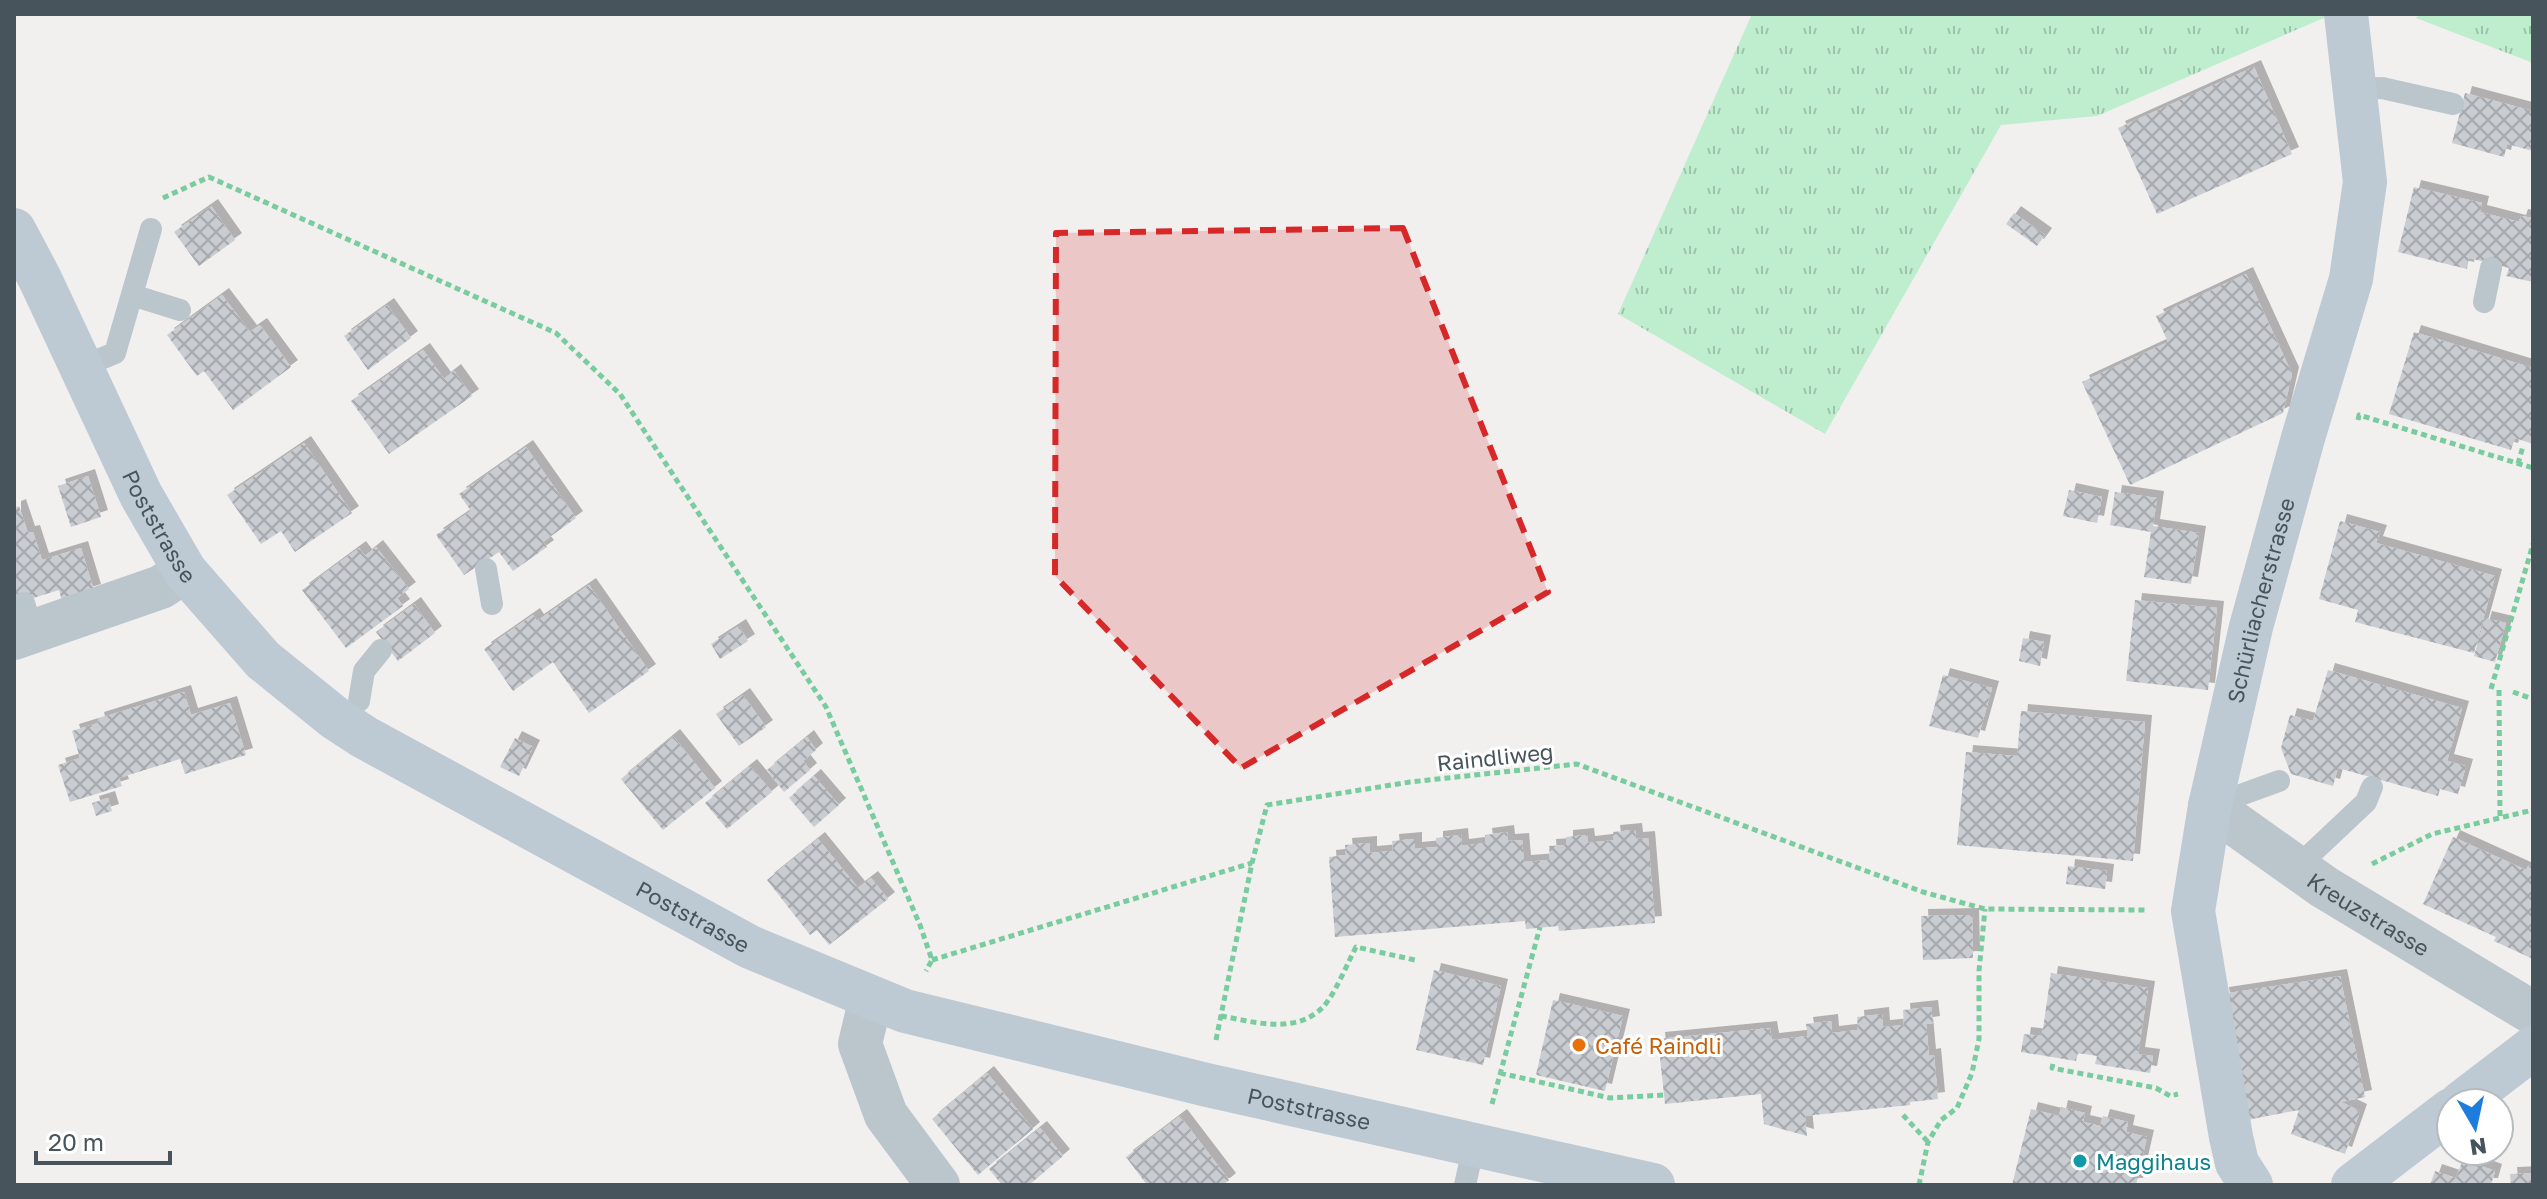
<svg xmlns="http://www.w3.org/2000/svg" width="2547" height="1199" font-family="'Golos Text',sans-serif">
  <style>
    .grass { fill: url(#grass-tufts) }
    .building { fill: url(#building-cross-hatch); filter: url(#shadow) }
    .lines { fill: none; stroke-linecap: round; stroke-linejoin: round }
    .path { stroke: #78cc9d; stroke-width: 5; stroke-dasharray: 6 4; stroke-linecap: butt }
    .lane { stroke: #bbc5cc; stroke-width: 22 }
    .street { stroke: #bbc5cc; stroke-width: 44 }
    .secondary { stroke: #bdc9d3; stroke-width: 44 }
    .marked { fill: #d62828; fill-opacity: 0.2; stroke: #d62828; stroke-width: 6; stroke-dasharray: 16 10; stroke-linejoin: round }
    .food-dot { fill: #e8710a; stroke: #fff; stroke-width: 3 }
    .culture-dot { fill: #0f9aa8; stroke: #fff; stroke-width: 3 }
    .labels { text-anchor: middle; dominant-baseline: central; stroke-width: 6; stroke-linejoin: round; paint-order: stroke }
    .street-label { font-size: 22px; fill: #48545c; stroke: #fff }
    .food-label { font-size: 22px; fill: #c56008; stroke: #fff; text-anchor: start }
    .culture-label { font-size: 22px; fill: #0d838f; stroke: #fff; text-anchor: start }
  </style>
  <defs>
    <pattern id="grass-tufts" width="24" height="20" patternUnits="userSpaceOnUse" patternTransform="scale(2)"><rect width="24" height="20" fill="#bfeecf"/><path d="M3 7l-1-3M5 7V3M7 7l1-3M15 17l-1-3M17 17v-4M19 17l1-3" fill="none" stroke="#9dc3ab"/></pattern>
    <pattern id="building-cross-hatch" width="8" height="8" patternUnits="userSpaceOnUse" patternTransform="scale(2)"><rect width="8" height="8" fill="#c9cdd2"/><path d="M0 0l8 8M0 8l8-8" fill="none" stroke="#a5a9ae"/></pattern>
    <filter id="shadow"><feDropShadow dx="7" dy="-7" stdDeviation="0" flood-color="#0004"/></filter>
  </defs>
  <rect width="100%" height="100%" fill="#f2efef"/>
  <path class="grass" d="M1752,14H2333L2097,116L2001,125L1825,434L1618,314Z
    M2420,14H2533V63L2416,18Z"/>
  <path class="building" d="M2254,67L2292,154L2157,214L2118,128Z
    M2465,93L2533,111V151L2507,144L2504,157L2452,143Z
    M2414,187L2482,203L2480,212L2519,222L2521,216L2533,218V282L2506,276L2509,268L2469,258L2467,269L2398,252Z
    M211,206L235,240L199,266L174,232Z
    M2014,213L2045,235L2037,246L2006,224Z
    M2246,274L2292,374L2283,413L2130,485L2082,382L2168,342L2156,316Z
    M222,295L250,332L260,325L291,367L233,410L204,371L197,376L167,335Z
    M387,305L411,338L368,370L344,336Z
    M2414,332L2533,368V444L2515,438L2511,450L2389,414Z
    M423,350L444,379L454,371L472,396L389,454L351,401Z
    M304,443L352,513L295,552L281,531L261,544L227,495Z
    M526,447L576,518L543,542L547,547L513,571L499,552L464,575L436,535L471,511L459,494Z
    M88,476L101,517L71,527L58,486Z
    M2069,490L2102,497L2097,523L2063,516Z
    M2115,492L2157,498L2153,526L2199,533L2191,584L2144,577L2151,532L2110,525Z
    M19,506L28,533L33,532L42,560L81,548L94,591L62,601L59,590L14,604V508Z
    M2340,521L2380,532L2376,543L2495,576L2474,653L2355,622L2358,610L2319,599Z
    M376,547L409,589L397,598L403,606L346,648L302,590L359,548L365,556Z
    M589,585L649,671L589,713L553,662L513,691L484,649L533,615L537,621Z
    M2135,600L2217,608L2208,690L2126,681Z
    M414,604L435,633L398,661L376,632Z
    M2485,618L2506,623L2495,662L2474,656Z
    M739,626L748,641L720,659L711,644Z
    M2023,638L2044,642L2040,666L2019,661Z
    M2328,670L2462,708L2447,761L2466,766L2458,794L2440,789L2438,796L2338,768L2333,786L2291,774L2281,748L2290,715L2313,721Z
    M1943,675L1992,688L1978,738L1929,726Z
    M184,692L191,715L230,703L246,755L185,774L180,759L119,778L122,786L70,802L58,765L80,758L72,731L98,723L97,719Z
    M743,695L766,727L739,746L716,714Z
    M2021,711L2145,722L2133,861L1957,845L1966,752L2017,756Z
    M673,736L715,788L663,830L621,779Z
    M807,737L816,750L803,761L810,770L784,792L767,770Z
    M515,738L533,747L519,776L500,767Z
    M750,766L772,792L727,829L705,803Z
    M814,776L839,805L814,827L789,798Z
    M108,798L112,811L96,816L92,803Z
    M1635,830L1636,839L1648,838L1655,923L1559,931L1558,926L1526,929L1525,921L1335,937L1329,857L1346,855L1345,845L1370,843V853L1393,851L1392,841L1415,839V849L1436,847V838L1461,835L1462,846L1486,843L1485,835L1507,832L1508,841L1522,840L1524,862L1550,860L1549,846L1566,845V837L1587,835L1588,843L1614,840L1613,832Z
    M2453,837L2526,870L2529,865L2533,867V959L2494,941L2496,937L2423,904Z
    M818,839L858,888L871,878L888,899L829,945L817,930L810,935L767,880Z
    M2068,866L2107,871L2105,889L2066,884Z
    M1972,915L1973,958L1923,960L1921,916Z
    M1434,970L1501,986L1483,1065L1416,1050Z
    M2051,973L2148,988L2138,1054L2153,1056L2150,1073L2095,1064L2097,1056L2078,1053L2076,1061L2021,1052L2024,1034L2042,1036Z
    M2340,976L2365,1097L2341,1102L2360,1111L2345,1154L2291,1134L2299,1110L2242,1121L2222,994Z
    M1553,1000L1623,1016L1605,1091L1536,1075Z
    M1931,1007L1933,1023L1926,1024L1929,1056L1934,1055L1938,1099L1910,1102V1105L1805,1116L1807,1136L1764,1124L1761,1094L1665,1104L1658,1039L1770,1028L1772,1040L1808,1036L1806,1024L1831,1021L1832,1033L1858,1030L1857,1017L1882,1014L1883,1027L1904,1025L1903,1010Z
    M987,1073L1033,1129L978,1175L932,1119Z
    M2061,1107L2085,1113L2083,1122L2100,1126L2103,1116L2128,1122L2126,1132L2147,1137L2136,1185H2012L2031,1109L2059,1116Z
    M1180,1116L1229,1180L1223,1185H1147L1126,1157Z
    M1040,1128L1063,1156L1029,1185H1002L989,1169Z
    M2463,1159L2495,1171L2491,1185H2430L2435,1171L2456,1178Z
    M2533,1173V1185H2511L2510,1174Z"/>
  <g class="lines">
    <path class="path" d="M163,198L209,177L556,333L620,394L826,707L920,925L932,960L926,971
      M2358,420L2359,415L2533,468
      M2518,464L2523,446
      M2491,689L2533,544
      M2499,690L2500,818
      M2513,692L2533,699
      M2372,864L2432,834L2533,810
      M932,960L1252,863
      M1221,1016C1255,1022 1295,1035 1323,1007C1334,996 1348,962 1356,947L1415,960
      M1216,1040L1252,863L1267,805L1410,782L1577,764L1923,892L1985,909L2148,910
      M2053,1064L2052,1068L2156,1088L2170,1096L2178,1094
      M1500,1073L1610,1098L1664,1095
      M1492,1104L1540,927
      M1903,1115L1928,1142
      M1919,1185L1928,1142L1941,1120L1957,1108L1972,1073L1979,1039V971L1985,909"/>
    <path class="lane" d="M2354,89L2382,88L2453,104
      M132,295L180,310
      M2484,302L2491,268
      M81,367L115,353L151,229
      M486,569L492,604
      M24,603L33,632
      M359,701L364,671L381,650
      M2210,806L2279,781
      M2297,867L2366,802L2372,787
      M1465,1185L1474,1145"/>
    <g class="street">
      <path d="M14,638L161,587L185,571"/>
      <path id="s1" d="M2210,806L2324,887L2533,1013"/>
      <path d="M871,998L860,1044L886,1115L938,1185"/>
    </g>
    <g class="secondary">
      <path id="s2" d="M14,230L40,279L141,495L185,571L263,660L335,718L364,737L750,947L905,1011L1207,1085L1653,1185"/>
      <path d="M2461,1103L2533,1048"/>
      <path id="s3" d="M2251,1185L2237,1163L2231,1137L2193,911L2210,806L2251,627L2303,438L2351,279L2365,182L2346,14"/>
      <path d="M2353,1185L2451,1110"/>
    </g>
  </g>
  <path class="marked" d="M1403,228L1548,592L1241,768L1055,576L1056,233Z"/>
  <circle class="food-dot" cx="1579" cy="1045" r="8"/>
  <circle class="culture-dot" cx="2080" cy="1161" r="8"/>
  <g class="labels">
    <g class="street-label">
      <text stroke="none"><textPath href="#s2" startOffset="330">Poststrasse</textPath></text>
      <text stroke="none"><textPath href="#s3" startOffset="600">Schürliacherstrasse</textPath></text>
      <text transform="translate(1495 757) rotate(-6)">Raindliweg</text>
      <text stroke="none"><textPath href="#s1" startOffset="192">Kreuzstrasse</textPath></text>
      <text stroke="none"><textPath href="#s2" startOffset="1002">Poststrasse</textPath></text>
      <text stroke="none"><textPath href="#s2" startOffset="1650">Poststrasse</textPath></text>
    </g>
    <g class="food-label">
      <text x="1595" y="1045">Café Raindli</text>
    </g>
    <g class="culture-label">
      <text x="2096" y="1161">Maggihaus</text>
    </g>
  </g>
  <rect width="2547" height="1199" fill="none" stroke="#48545c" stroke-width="32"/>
  <g transform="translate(2475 1127) rotate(171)"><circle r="38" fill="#ffffff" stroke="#b6bbbe" stroke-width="2"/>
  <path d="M0-6L14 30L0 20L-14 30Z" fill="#1d7cde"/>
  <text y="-12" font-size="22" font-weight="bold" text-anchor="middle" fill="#48545c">N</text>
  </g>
  <path d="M36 1151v12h134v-12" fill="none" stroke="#48545c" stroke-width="4"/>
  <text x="48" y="1151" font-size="24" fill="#48545c" stroke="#ffffff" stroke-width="6" paint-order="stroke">20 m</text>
</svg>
